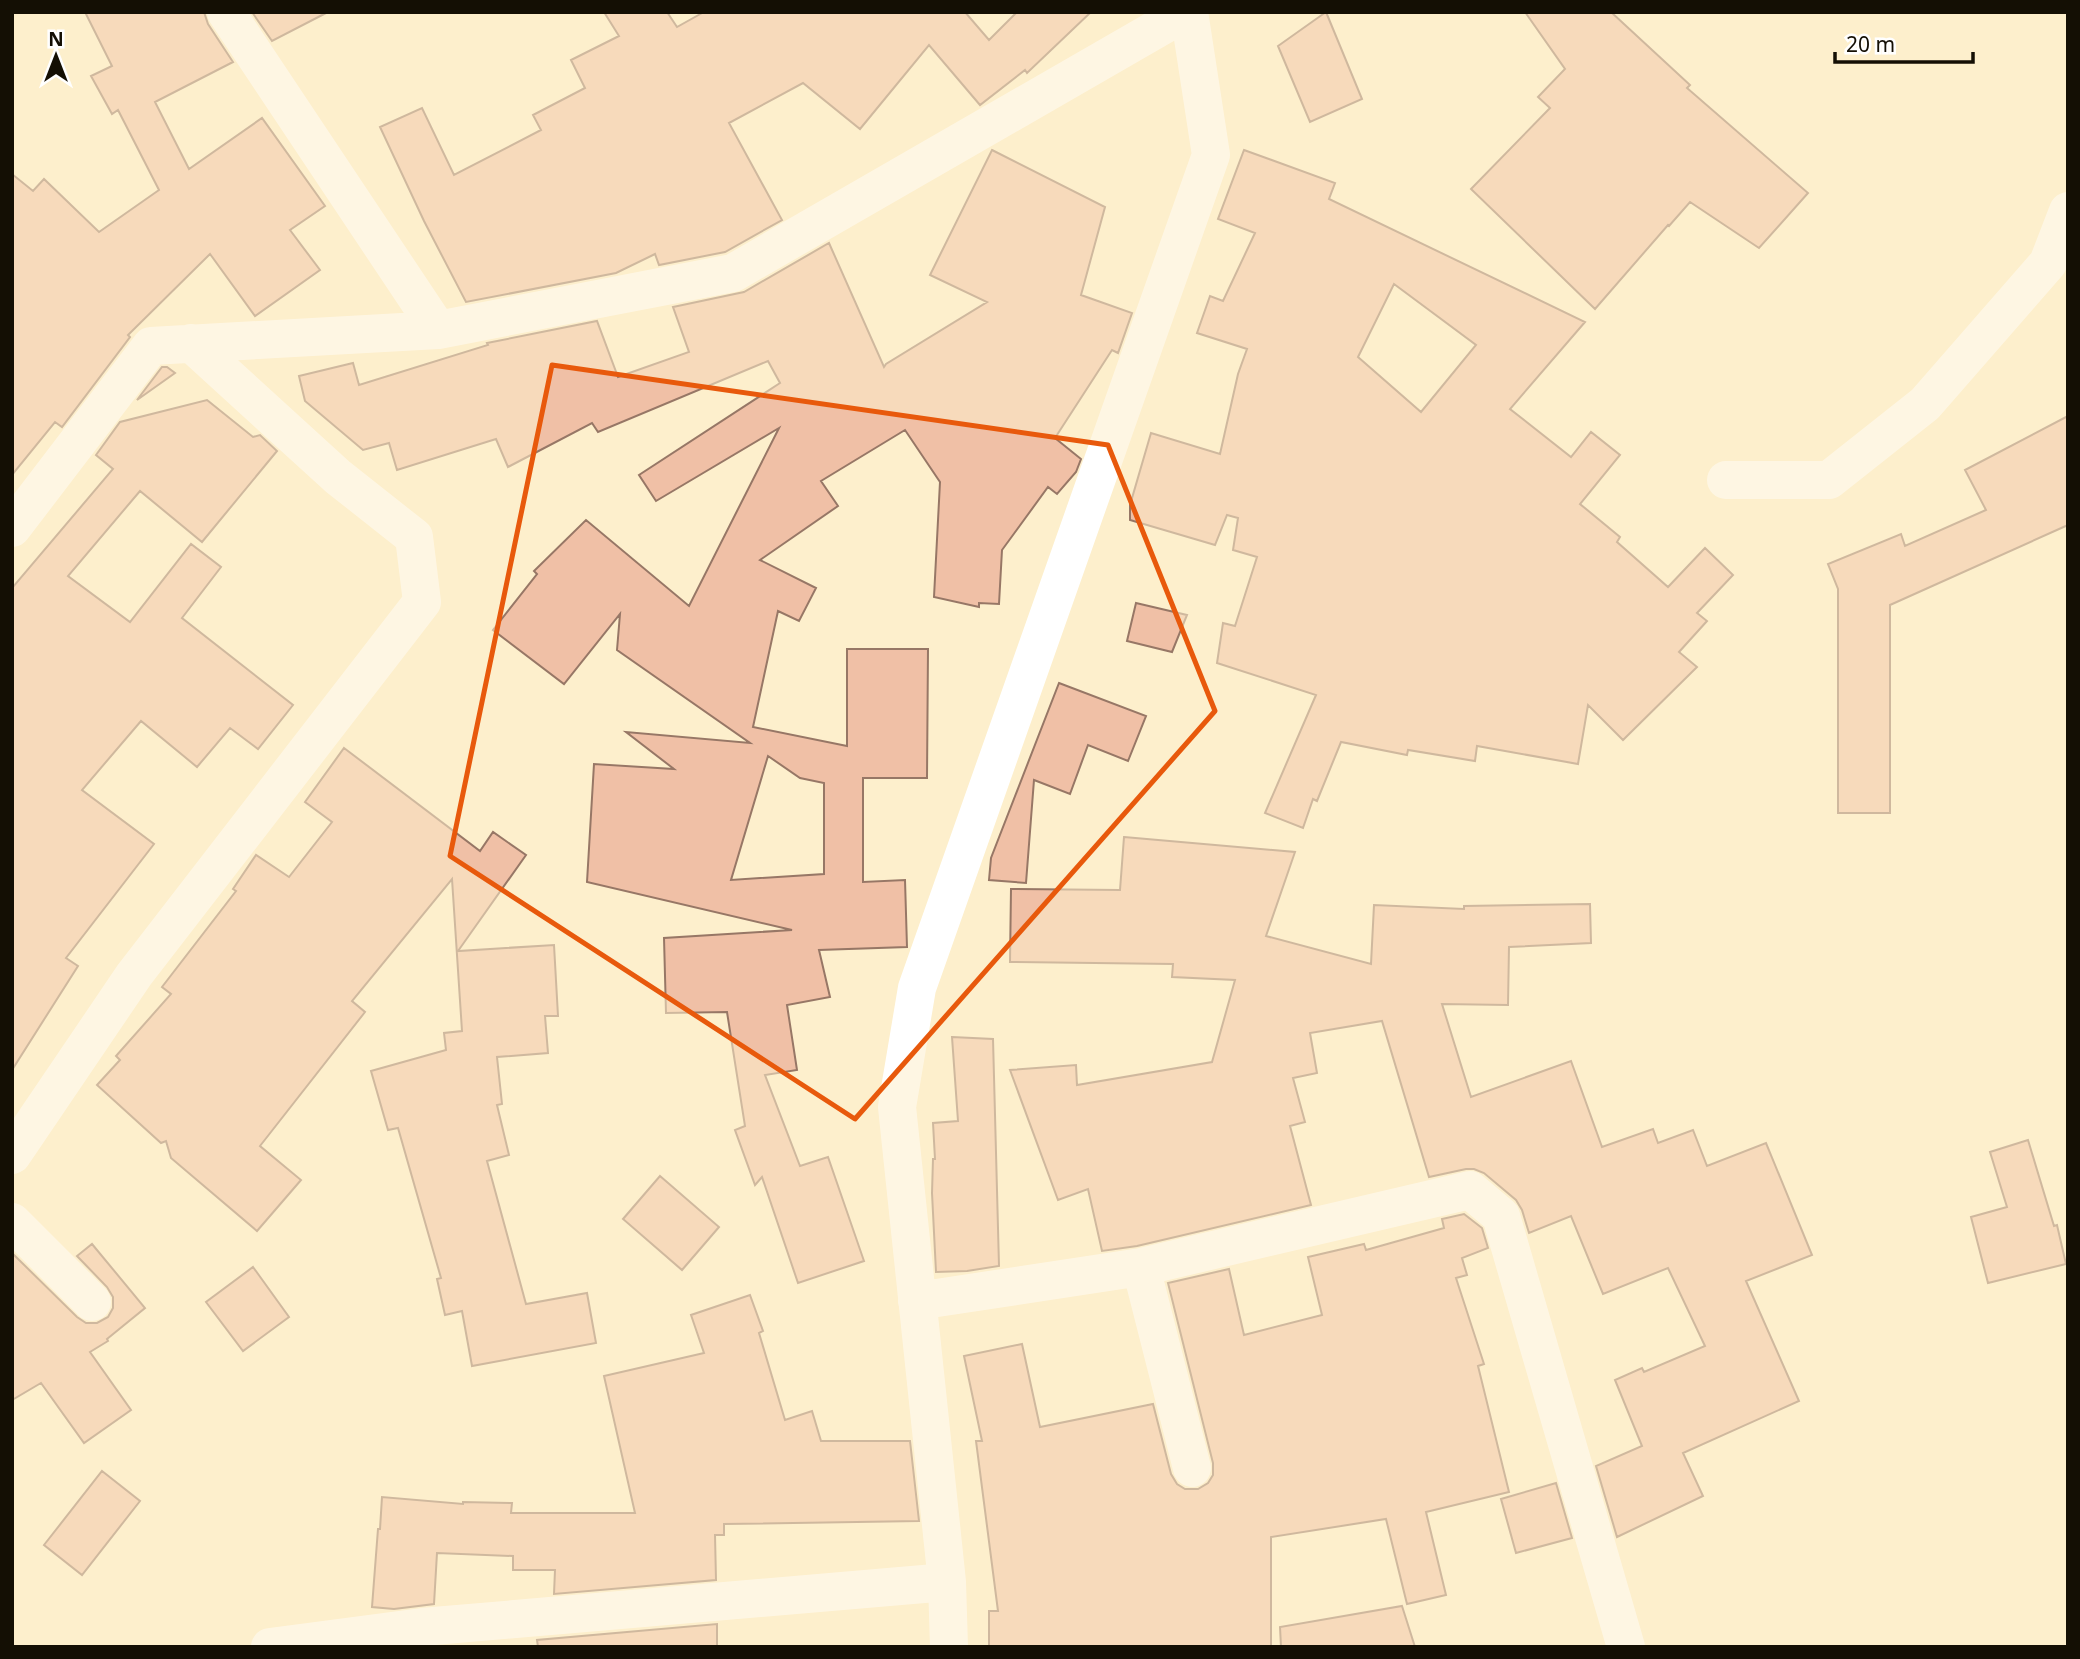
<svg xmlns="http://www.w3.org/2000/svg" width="2080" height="1659" font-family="'Noto Sans',sans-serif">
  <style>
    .building { fill: #f0c0a6; stroke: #977766; stroke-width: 2; fill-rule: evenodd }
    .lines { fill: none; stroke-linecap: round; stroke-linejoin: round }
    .minor { stroke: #fff; stroke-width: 38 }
    .marked { fill: none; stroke: #e8590c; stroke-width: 5; stroke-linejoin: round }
  </style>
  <rect width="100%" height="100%" fill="#fdefcc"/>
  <path class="building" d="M85,12H204L208,24L233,62L155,102L189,169L262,118L325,206L290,230L320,270L255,316L210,254L128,335L130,337L62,427L55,422L12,475V174L33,191L44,179L99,232L159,190L118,110L112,114L91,76L112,66Z
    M252,12H328L272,41Z
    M604,12H667L677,27L704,12H965L989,40L1017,12H1091L1027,73L1025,70L980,105L929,45L860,129L803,83L729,123L782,220L725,252L659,265L655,254L616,273L466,302L424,221L380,127L422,108L454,175L541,130L533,115L585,88L571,60L619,36Z
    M1326,12L1362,99L1310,122L1278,46Z
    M1525,12H1611L1690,85L1687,88L1808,193L1759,248L1690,202L1669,226L1668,225L1595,309L1471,189L1550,108L1538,97L1565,69Z
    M992,150L1105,207L1081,295L1132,313L1118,353L1112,350L1055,438L1081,459L1076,472L1057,494L1048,487L1002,550L999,604L979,603V607L934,597L940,482L905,430L821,481L838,506L760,560L816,588L799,621L778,611L753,727L847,746V649H928L927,778H863V882L905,880L907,947L819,950L830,997L787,1005L797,1070L765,1075L800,1166L828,1157L864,1261L798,1283L762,1177L755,1185L735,1130L745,1126L727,1012L666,1013L664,938L792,930L587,882L594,764L674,769L626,732L750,743L617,650L620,614L564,684L493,630L537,574L534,571L586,520L689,606L779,428L656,501L639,475L780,383L768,361L598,432L592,423L508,467L496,439L397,470L389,443L363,450L305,401L299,376L353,363L359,385L488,345L487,343L597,321L618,377L689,352L673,307L744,292L829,243L884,367L886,364L987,302L930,275ZM768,756L800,778L824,783V874L731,880Z
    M1244,150L1335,183L1329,199L1585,322L1510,409L1571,457L1591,432L1620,455L1580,504L1620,537L1617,542L1668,587L1705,548L1733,575L1697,613L1707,621L1679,652L1697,667L1623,740L1588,705L1578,764L1477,746L1475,761L1408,750L1407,755L1341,742L1317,801L1313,799L1303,828L1265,813L1316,695L1217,663L1223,623L1235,626L1257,557L1233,550L1238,518L1227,515L1215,545L1130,520V505L1151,433L1220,454L1238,374L1247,349L1197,333L1210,296L1223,301L1255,233L1218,219ZM1394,284L1476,345L1421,412L1358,357Z
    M162,367H167L175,373L137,400Z
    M207,400L253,437L260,435L277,451L202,542L140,491L68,576L130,622L191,544L221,567L182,618L293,705L258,749L230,728L197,767L141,721L82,790L154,844L66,958L78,966L12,1070V588L113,469L96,455L120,422Z
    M2068,416V525L1890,605V813H1838V589L1828,564L1901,534L1905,546L1986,510L1965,470Z
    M1136,603L1187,615L1172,652L1127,641Z
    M1059,683L1146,716L1128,761L1088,745L1070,794L1034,780L1026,883L989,880L991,858Z
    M344,748L480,851L493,832L526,855L458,951L554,945L558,1016H545L548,1053L497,1057L502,1104L497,1105L509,1155L487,1161L526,1304L587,1293L596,1343L472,1366L462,1311L445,1315L437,1279L441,1278L398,1128L388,1130L371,1071L446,1050L444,1033L462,1031L452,879L352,1001L365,1012L260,1146L301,1180L257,1231L171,1158L166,1141L161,1143L97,1085L120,1060L116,1056L171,994L162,987L236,891L233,889L256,855L289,877L332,822L305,802Z
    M1124,837L1295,852L1266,936L1371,964L1374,905L1464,909V906L1590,904L1591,943L1509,947L1508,1005L1442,1004L1471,1097L1571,1061L1602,1147L1653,1129L1658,1143L1693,1130L1707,1166L1766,1143L1812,1255L1746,1281L1799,1401L1683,1453L1703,1496L1617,1537L1596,1466L1642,1446L1615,1380L1642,1368L1644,1372L1705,1346L1668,1268L1603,1294L1571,1216L1529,1233L1522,1210L1516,1200L1484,1173L1474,1169H1466L1429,1177L1382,1021L1310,1033L1317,1073L1293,1078L1305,1122L1290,1126L1311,1205L1137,1246L1102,1251L1088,1189L1058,1200L1010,1070L1076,1065L1077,1085L1212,1062L1235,980L1172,977L1173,964L1010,962L1011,889L1120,890Z
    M952,1037L993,1039L999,1266L967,1271L936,1272L932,1193L933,1159H935L933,1123L958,1121Z
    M2028,1140L2054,1226L2057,1225L2066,1264L1988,1283L1971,1217L2007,1207L1990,1152Z
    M660,1176L719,1227L682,1270L623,1219Z
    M1464,1214L1482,1228L1488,1248L1462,1258L1467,1275L1456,1278L1484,1364L1478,1366L1509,1492L1426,1512L1446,1595L1407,1604L1386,1519L1271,1537V1647H989V1611H998L976,1441H982L964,1356L1022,1344L1040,1427L1153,1404L1171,1474L1177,1484L1185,1489H1198L1208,1483L1213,1475V1463L1168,1283L1229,1269L1244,1335L1322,1315L1308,1257L1364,1244L1366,1250L1444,1228L1442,1219Z
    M92,1244L145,1308L107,1339L108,1341L90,1352L131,1410L84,1443L41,1383L12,1400V1253L77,1317L86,1323H97L108,1317L113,1308V1297L107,1287L77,1256Z
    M253,1267L289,1317L243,1351L206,1302Z
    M750,1295L763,1331L759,1333L785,1420L812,1411L821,1441H910L919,1521L724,1524V1535H715L716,1580L554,1594L555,1570H513V1556L437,1553L434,1604L394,1609L372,1607L378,1529H380L382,1497L463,1504V1502L512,1503L511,1513H635L604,1376L704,1353L691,1315Z
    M102,1471L140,1501L82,1575L44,1545Z
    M1556,1483L1572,1538L1516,1553L1501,1499Z
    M1402,1606L1415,1647H1281L1280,1627Z
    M717,1624V1647H538L537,1640Z"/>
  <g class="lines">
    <path class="minor" d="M226,12L438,330
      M1726,480H1829L1925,404L2048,263L2068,211
      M12,528L151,346L438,330L733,273L1186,12
      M12,1155L134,975L422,602L414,537L338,477L191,343
      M12,1222L92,1302
      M1141,1267L1192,1468
      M917,1301L1141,1267L1470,1190L1501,1216L1626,1647
      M270,1647L422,1627L947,1582
      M949,1647L947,1582L897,1107L917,988L1211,155L1189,12"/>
  </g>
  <path d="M0 0H2080V1659H0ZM552,365L1108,445L1215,711L855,1119L450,856Z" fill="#fdefcc" fill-opacity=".55" fill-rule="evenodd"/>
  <path class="marked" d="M552,365L1108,445L1215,711L855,1119L450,856Z"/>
  <rect width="2080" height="1659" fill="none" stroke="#140f04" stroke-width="28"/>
  <g transform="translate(56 56)" stroke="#ffffff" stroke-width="5" paint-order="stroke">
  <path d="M0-5L12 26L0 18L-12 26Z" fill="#140f04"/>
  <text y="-10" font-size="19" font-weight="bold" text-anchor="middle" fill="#140f04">N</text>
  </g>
  <path d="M1835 52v10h138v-10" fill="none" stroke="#140f04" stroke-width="3.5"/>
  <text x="1846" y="52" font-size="21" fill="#140f04" stroke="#ffffff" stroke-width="5" paint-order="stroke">20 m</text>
</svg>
